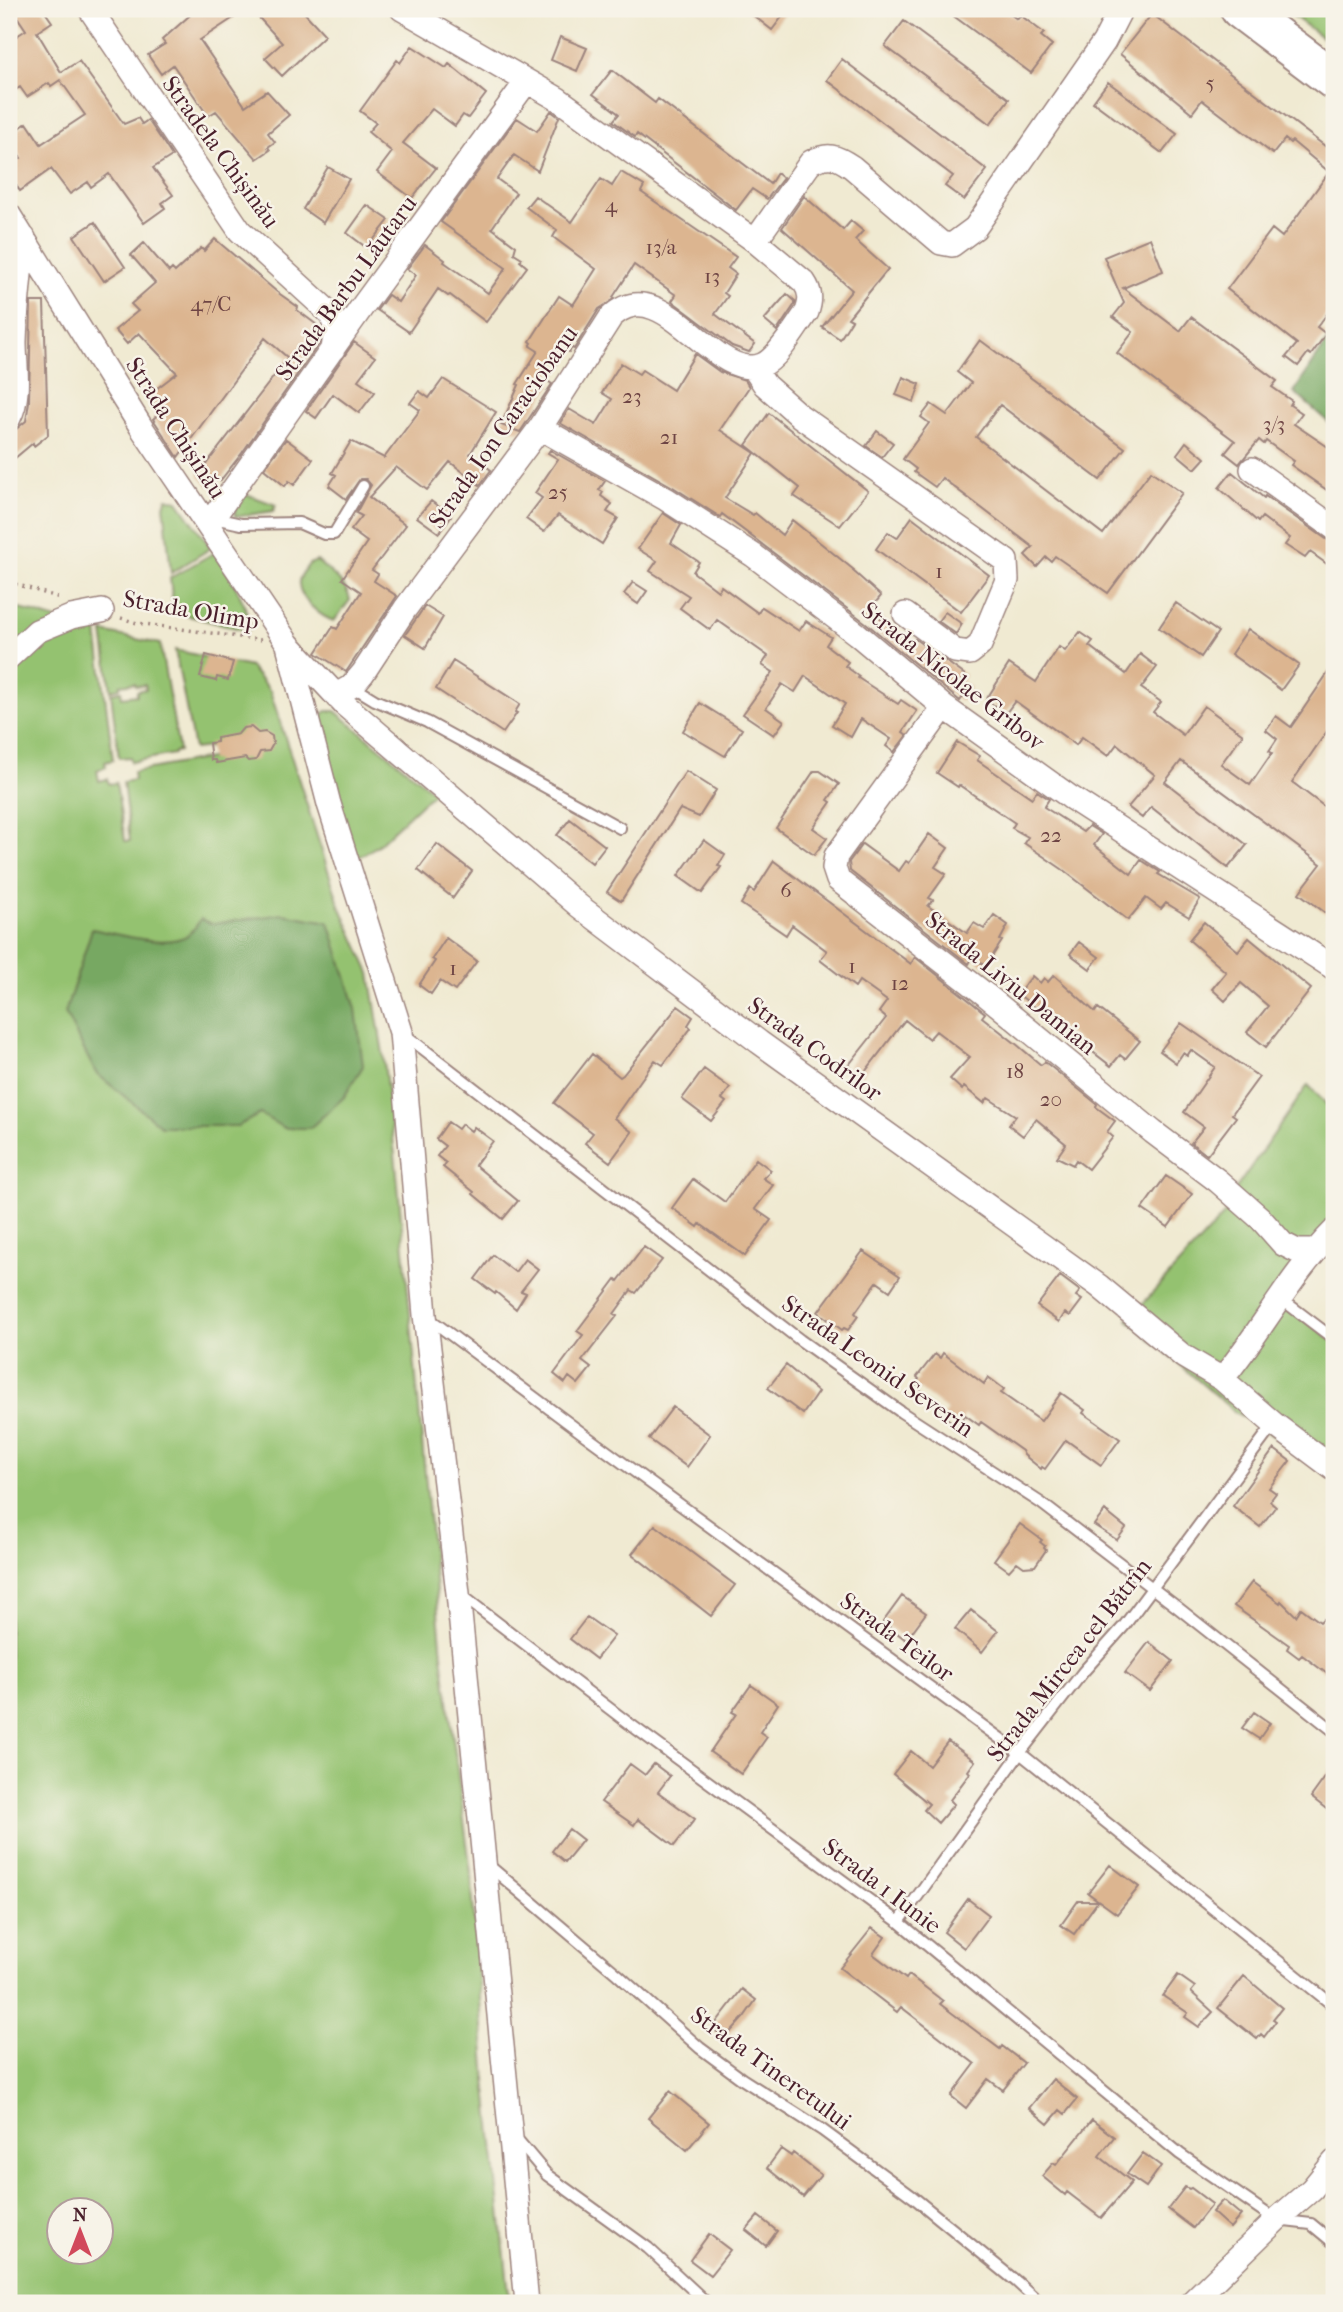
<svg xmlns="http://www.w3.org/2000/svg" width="1343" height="2312" font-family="'IM FELL French Canon',serif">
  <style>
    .green { fill: #94c270; stroke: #6f704e; stroke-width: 2; fill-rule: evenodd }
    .forest { fill: #77a862; stroke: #606446; stroke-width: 2 }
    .building { fill: #dcb590 }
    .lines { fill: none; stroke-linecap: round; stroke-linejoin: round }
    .lane-casing { stroke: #9d847e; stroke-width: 14 }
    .street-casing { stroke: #9d847e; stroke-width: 26 }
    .highway-casing { stroke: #9d847e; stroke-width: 42 }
    .path { stroke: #9d847e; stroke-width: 3.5; stroke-dasharray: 2 5; stroke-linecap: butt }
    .lane { stroke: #fff; stroke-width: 10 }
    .street { stroke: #fff; stroke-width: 23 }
    .highway { stroke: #fff; stroke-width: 38 }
    .labels { text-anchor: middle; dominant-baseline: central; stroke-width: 5; stroke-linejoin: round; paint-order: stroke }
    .number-label { font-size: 21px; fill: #6e4444 }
    .street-label { font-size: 24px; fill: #4a1f2b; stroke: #f7f3e8 }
  </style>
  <rect width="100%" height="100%" fill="#f7f3e8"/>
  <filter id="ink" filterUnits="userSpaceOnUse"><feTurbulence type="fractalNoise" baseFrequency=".0143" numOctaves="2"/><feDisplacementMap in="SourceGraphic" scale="14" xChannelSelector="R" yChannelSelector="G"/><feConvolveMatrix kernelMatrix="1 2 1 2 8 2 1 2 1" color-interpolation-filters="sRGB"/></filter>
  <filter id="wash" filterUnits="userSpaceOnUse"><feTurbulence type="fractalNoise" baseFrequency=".00686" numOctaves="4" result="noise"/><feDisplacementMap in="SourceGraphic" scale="28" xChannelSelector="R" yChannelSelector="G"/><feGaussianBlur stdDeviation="1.57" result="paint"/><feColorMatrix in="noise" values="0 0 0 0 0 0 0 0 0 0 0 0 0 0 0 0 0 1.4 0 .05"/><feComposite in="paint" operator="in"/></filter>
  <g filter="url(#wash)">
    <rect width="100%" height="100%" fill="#f0ead2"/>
    <path class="green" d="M1284,9H1334V46Z
      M238,491L276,505L273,511L236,517L235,515Z
      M167,498L178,501L211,548L171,573L164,505Z
      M215,552C226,568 251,610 250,629L244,630L181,614L173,608L170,578Z
      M317,561C330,573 346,582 350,600L334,621C321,617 300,600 299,584C298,577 305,570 309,564Z
      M9,606C39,613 67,625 97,631L113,760L105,762L106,767L97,770L99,781L107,779L109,784L116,783L125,841H130L123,782L134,780L133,772L221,756L219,746L194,749L175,650L250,667L270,691L339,904L370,973L383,1054L396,1164L442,1655L471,1873L485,2069L510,2303H9ZM60,2210H102V2252H60Z
      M103,632L160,644L179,751L174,752V754L131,762L130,757L119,758L111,693L121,691L122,697L137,695V691L146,689L145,685L136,686L135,683L120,685V688L111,690Z
      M327,711H335L434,792L377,846L357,858L344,824L317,718Z
      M1308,1085L1334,1112V1232L1274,1297L1334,1341V1479L1256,1424L1236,1413L1128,1320L1224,1215L1235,1190Z"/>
    <path class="forest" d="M1334,331V427L1294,392Z
      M283,914L329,922L356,1009L363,1066L344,1097L310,1128H284L260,1114L238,1126H161L96,1073L65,1013L92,929C116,934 158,946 181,938C190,936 196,926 201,919L212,924Z"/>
    <g id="blocks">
      <path class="building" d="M12,9H43L52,22L37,32L61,72L79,61L124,124L138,118L142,124L148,120L163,142L172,156L153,168L173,195L162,203L165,208L144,223L109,174L91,187L88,182L70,194L51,169L20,191L9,175V167L21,158L9,141V135L27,123L41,144L85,115L60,80L51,86L49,83L27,97L20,87L9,94V41L26,30Z
        M197,9H247L200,40L245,106L267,91L289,115L268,133L275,142L268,147L270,150L257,159L216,111L208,116L173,65L161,74L148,55L165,44L162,40Z
        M251,9H301L325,35L282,76L265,58L282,43Z
        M745,9H788L772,30Z
        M944,9H1003L1017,19L1020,15L1044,33L1041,36L1052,45L1031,73Z
        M1152,14L1334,153V305L1317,327L1326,334L1311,355L1308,353L1298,366L1286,357L1297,344L1227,289L1272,229L1282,237L1329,172L1292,141L1290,143L1285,139L1273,154L1202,100L1192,113L1120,54Z
        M904,21L1009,99L990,124L885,46Z
        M560,37L587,48L577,71L551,60Z
        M412,46L446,68L449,64L486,94L468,118L463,115L455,126L432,109L403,143L436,168L412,198L377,172L392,152L368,132L376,123L360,111L397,60L400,63Z
        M842,59L987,170L964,200L945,186L953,176L827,80Z
        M612,70L655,103L658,99L770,184L777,173L783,178L767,199L752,189L736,210L637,134L635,137L613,121L619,114L593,94Z
        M1108,82L1177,134L1162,153L1093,102Z
        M551,111L559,117L538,171L514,155L497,179L516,193L492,228L516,246L514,253L522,258L520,261L527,267L486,322L450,295L448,296L438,289L409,332L377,310L388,295L398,302L416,275L407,269L425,245L445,260L444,262L488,293L506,268L441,222L517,118L537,131Z
        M328,167L349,179L323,223L303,209Z
        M621,172L644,186L641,192L736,257L728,268L736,274L724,293L728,296L715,314L755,344L749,352L732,346L672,301L676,295L634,265L613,297L615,299L599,309L574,349L572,348L569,352L565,350L546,380L552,384L520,432L501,425L519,385L517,384L538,351L530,346L532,343L530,341L559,296L573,305L596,269L553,237L557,230L526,207L535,196L572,222L601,179L612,186Z
        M804,196L843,230L851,221L863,231L855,240L888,269L848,318L852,320L840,339L822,327L852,290L782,228Z
        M367,205L389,220L367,248L347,233Z
        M95,222L125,267L104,281L74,236Z
        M1150,238L1163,271L1123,288L1180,331L1191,317L1277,381L1272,387L1292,401L1290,405L1302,413L1294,424L1334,451V495L1291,465L1294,461L1266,441L1264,444L1259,440L1239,464L1225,453L1235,441L1117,353L1133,332L1113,317L1124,303L1104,257Z
        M215,239L277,292L298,307L297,310L317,325L316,327L322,331L320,342L242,453L220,481L218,479L209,487L198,475L288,358L265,338L178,457L153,419L161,412L147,396L177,373L139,333L127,344L115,330L138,311L131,304L155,283L131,255L144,243L169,272L172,269L175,272L201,248L204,251Z
        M787,294L795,301V304L777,331L764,320Z
        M31,302H44L48,435L34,446L33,443L9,463V435L26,421L29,402Z
        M980,340L1125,448L1100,480L1000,405L976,437L1103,534L1151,471L1182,493L1108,593L1055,556L1051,561L1046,557L1037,567L1025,555L1033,547L942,478L935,487L914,472L916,469L903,459L929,423L921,417L931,404L947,415L971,383L957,372Z
        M354,342L375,357L358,380L375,392L359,413L333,394L316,418L306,411Z
        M695,354L720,372L745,380L749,387L720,430L755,453L725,498L753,515L755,513L782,535L792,520L854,570L853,571L881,596L870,609L911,643L915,639L965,675L961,681L970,687L960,701L866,623L722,514L720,517L673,487L560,423L569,409L596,425L612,399L602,393L621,363L639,374L642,370L673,390Z
        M903,377L920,384L914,402L896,395Z
        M443,379L496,412L470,454L491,470L480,485L450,462L427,490L396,467L369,497L406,525L372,570L378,574L374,581L397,596L346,672L316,653L333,627L337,629L361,592L342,579L367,542L351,530L362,516L356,513L371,485L366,479H360L346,499L329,486L336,475L332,473L351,441L384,458L420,410L410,403L419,391L429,398Z
        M769,413L868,491L840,526L794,496L800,488L746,445Z
        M877,431L893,443L882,457L866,446Z
        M286,439L313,459L294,485L289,481L285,486L264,469Z
        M1186,442L1205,458L1195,469L1177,454Z
        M550,450L605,481L599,490L603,492L601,496L612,504L607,512L618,518L602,544L558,515L544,532L526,519L542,498L535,493L558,459L548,453Z
        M1232,472L1264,498L1265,496L1326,539L1334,543V569L1310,552L1305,558L1285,545L1290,538L1262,517L1258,522L1219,488Z
        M431,501L451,516L439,533L417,517Z
        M663,513L681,525L671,543L699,562L693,572L718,591L721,586L758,613L762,607L799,631L806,621L831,637L826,645L848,662L845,666L859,676L858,678L898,704L901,700L917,711L903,732L907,735L894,752L886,746L891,739L861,719L851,737L832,725L845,704L805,676L795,692L782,684L766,708L784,721L774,735L743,714L773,672L762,665L768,656L717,620L710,630L680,608L689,596L650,571L657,561L638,549Z
        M912,517L989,575L961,612L876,549L888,532L897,538Z
        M633,582L647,591L638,604L624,594Z
        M1176,603L1218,632L1201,657L1159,628Z
        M425,606L443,617L425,648L405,635Z
        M945,612L962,624L956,634L938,621Z
        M1248,629L1299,665L1281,690L1231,654Z
        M1080,632L1093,641L1089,646L1126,674L1140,654L1157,667L1141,688L1161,702L1153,712L1183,735L1204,706L1243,734L1221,764L1250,785L1272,753L1269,751L1277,739L1266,730L1276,716L1291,727L1334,664V721L1292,782L1334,814V905L1327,914L1299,893L1321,864L1181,761L1165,782L1247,845L1228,868L1151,807L1142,818L1128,807L1155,775L1117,744L1108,756L1082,737L1076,745L1015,701L1006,713L986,700L1009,664L1036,682L1059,647L1065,651Z
        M206,655L233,662L228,680L217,677L216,681L200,677Z
        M453,661L520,704L515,712L517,713L503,733L436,689Z
        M700,703L742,729L725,756L683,731Z
        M251,727L258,733L265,732L272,736L273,744L269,751L260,752L256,760L248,761L245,758L216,763L215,760H211L209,743L217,742V738L238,734L243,728Z
        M957,742L980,756L977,760L1032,798L1037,791L1049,799L1044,807L1083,832L1089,826L1102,834L1094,845L1131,874L1141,860L1160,872L1158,874L1200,899L1189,917L1166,903L1161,909L1146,898L1128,920L1062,869L1024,843L1028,837L1012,828L1015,823L959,785L958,787L937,773Z
        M686,771L716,790L699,817L680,809L621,901L607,892Z
        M814,771H820L839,784L828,800L831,802L813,828L827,838L814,855L776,828Z
        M570,819L605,846L592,863L557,835Z
        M929,834L948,848L935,867L946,874L929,898L933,900L928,906L967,933L974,923L984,929L994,915L1008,925L1000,940L1002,941L986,966L973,957L969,964L850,871L849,862L862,844L899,871L906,861L909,863Z
        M704,840L725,855L718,866L721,867L702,893L678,876Z
        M437,844L472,871L453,898L418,870Z
        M774,861L911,964L915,957L985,1013L982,1017L1015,1043L1041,1065L1045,1062L1097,1104L1096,1107L1115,1121L1107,1132L1113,1137L1088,1169L1076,1160L1073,1165L1057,1157L1066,1144L1036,1119L1023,1136L1009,1125L1016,1116L988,1098L984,1103L964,1087L962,1090L950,1079L970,1057L936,1031L929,1039L905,1020L861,1077L848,1066L886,1018L879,1012L887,1001L859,981L855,987L820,960L827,951L792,925L786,935L741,904L750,889L754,892Z
        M1204,922L1238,951L1249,938L1311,989L1266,1047L1247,1032L1268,1006L1241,983L1225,1001L1212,989L1226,972L1189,940Z
        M446,938L477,961L455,991L440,981L431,994L419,985L435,961L432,959Z
        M1079,942L1099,957L1090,969L1070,954Z
        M1054,975L1095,1012L1098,1008L1140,1041L1125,1059L1120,1055L1111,1066L1018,994L1032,976L1040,983L1044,978L1048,982Z
        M678,1006L693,1017L688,1025L691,1028L663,1065L655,1060L614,1118L632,1132L610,1162L585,1143L593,1133L554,1103L592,1054L620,1077L623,1075Z
        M1181,1023L1259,1077L1232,1114L1236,1117L1207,1155L1191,1143L1204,1127L1184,1112L1215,1067L1191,1050L1187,1056L1183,1053L1176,1063L1160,1051Z
        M704,1069L730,1088L722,1099L726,1102L711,1121L682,1099Z
        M448,1122L458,1129L462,1124L471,1131L474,1127L493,1141L475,1165L518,1201L503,1219L473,1194L474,1192L443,1167L446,1163L437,1156L445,1146L436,1139Z
        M756,1159L771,1170L763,1178L773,1185L755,1209L771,1220L745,1256L700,1224L698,1227L672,1208L693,1179L725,1202Z
        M1166,1176L1192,1194L1168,1227L1142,1209Z
        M644,1247L662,1260L636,1293L631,1290L614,1314L617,1316L582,1361L591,1368L578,1384L569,1377L565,1383L554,1374L583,1335L577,1331L616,1279L618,1281Z
        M863,1251L900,1276L890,1291L877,1282L855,1313L858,1316L848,1330L844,1328L842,1330L818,1312Z
        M493,1255L515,1272L525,1259L538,1269L521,1291L526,1293L516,1309L496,1292L495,1294L475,1279Z
        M1060,1276L1080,1291L1076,1296L1082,1300L1070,1316L1065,1313L1059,1322L1037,1306Z
        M943,1353L984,1384L988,1377L1004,1389L1001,1393L1041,1421L1061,1393L1085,1410L1083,1413L1120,1439L1101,1465L1066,1440L1045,1469L1042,1467L1041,1469L1024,1455L1022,1451L981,1422L979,1425L965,1415L957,1426L944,1416L948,1411L914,1385L919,1379L917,1377L935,1354L940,1358Z
        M786,1365L818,1392L803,1414L768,1388Z
        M673,1407L710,1435L687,1467L649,1439Z
        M1274,1449L1290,1461L1269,1488L1276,1493L1270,1501L1276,1506L1260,1527L1233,1506Z
        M1105,1511L1126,1528L1117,1540L1094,1525Z
        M1020,1524L1042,1540L1040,1542L1045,1546L1044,1548L1046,1550L1035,1566L1024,1567L1017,1562L1009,1571L994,1560Z
        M655,1525L735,1585L711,1616L632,1554Z
        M1252,1582L1280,1603L1281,1601L1296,1616L1301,1608L1320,1622L1323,1619L1326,1622L1324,1625L1334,1632V1679L1302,1655L1299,1658L1287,1649L1289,1645L1234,1606Z
        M902,1596L926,1613L906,1640L883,1622Z
        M971,1610L998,1631L982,1652L955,1629Z
        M587,1617L614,1636L596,1659L570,1639Z
        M1149,1642L1173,1661L1150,1691L1125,1673Z
        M751,1685L778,1704L760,1732L767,1737L741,1774L710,1752L736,1714L732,1712Z
        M1254,1712L1270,1723L1259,1739L1242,1728Z
        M948,1741L975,1761L968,1771L970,1773L950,1800L954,1804L938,1823L924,1810L929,1804L893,1774L911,1751L929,1766Z
        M630,1764L645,1775L654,1764L670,1776L658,1792L695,1819L674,1846L638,1819L634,1825L601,1802Z
        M1334,1765V1815L1311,1797Z
        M569,1829L583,1840L565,1862L552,1851Z
        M1110,1865L1139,1887L1117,1914L1088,1893Z
        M968,1899L989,1915L964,1948L944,1932Z
        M1078,1901H1098L1074,1934L1061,1925Z
        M872,1928L885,1937L873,1954L906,1979L909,1975L943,2001L940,2004L1000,2049L1002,2046L1024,2063L1003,2090L988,2079L966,2108L951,2096L975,2064L901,2007L897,2012L840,1968Z
        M1178,1975L1195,1987L1191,1992L1213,2012L1199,2027L1185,2017L1188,2013L1163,1996Z
        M1244,1976L1282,2008L1273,2019L1276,2021L1264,2037L1261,2034L1257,2039L1218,2008Z
        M742,1989L756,2000L744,2017L725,2038L712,2028Z
        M1053,2079L1077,2099L1065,2114L1060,2110L1048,2124L1029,2108Z
        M670,2091L709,2123L687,2150L648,2118Z
        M1092,2120L1114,2137L1099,2156L1132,2182L1101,2218L1067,2192L1065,2195L1042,2176L1053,2163L1056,2165Z
        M781,2149L791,2156L793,2153L821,2175L803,2197L767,2168Z
        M1143,2153L1161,2166L1146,2187L1127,2174Z
        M1185,2187L1189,2189L1191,2188L1212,2204L1193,2228L1168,2209Z
        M1223,2200L1241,2215L1230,2228L1212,2212Z
        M758,2216L777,2231L766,2246L746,2230Z
        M709,2234L730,2250L710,2275L690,2260Z"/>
    </g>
  </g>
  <g filter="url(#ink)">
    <use href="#blocks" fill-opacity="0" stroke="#9d847e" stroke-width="2"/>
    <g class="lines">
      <g class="lane-casing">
        <path id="lane" d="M214,518L241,524L299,523L324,534H334L363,486
          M352,686L375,700L427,722L620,828
          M404,1034L800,1340L901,1412L1041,1503L1177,1607L1334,1731
          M1280,1298L1334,1339
          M427,1317L586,1436L1020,1753L1334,2006
          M460,1594L627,1722L899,1922L1180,2154L1276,2220L1311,2224L1334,2243
          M487,1864L617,1974L700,2048L742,2079L822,2130L913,2197L1017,2282L1040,2303
          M899,1922L1020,1753L1083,1672L1124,1626L1274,1424
          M515,2137L547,2175L648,2248L707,2303"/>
      </g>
      <g class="street-casing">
        <path id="street" d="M90,9L240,231L331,314L336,329L333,349
          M9,215L143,430L288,644L345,705L579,906L759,1042L1099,1286L1183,1356L1222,1379L1274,1424L1334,1469
          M755,241L811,162C828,153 836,156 852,167L941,243L952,245L975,228L1104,42L1121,9
          M753,367L765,385L800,416L1006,561L1007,580L980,645L970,653L955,651L905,614
          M9,418C21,395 15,367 15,342C16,307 20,273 24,238
          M540,428L666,499L753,555L857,634L944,707L1070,797L1334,968
          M1252,469L1334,528
          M208,525L362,307L527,81
          M288,645L329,804L401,1032L425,1315L458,1593L527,2303
          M9,657L37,631L71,617L102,611
          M337,697L343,691L352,686L363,673L405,609L540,428L611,317C663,268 713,384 762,365C778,359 797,325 807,312C811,300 811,292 804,282L755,241L558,99L402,9
          M944,707L836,856L834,868L838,880L986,995L1153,1132L1218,1181L1260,1218L1283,1244L1297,1251H1314
          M1222,1379C1262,1331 1290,1275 1334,1231
          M1191,2303L1276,2220L1312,2189L1334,2162"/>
      </g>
      <g class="highway-casing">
        <path id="highway" d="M1240,9L1334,80"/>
      </g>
      <path class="path" d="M9,582L60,598
        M121,618L137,623L261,640"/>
      <use href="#lane" class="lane"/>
      <use href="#street" class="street"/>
      <use href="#highway" class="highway"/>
    </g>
  </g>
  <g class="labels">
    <g class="number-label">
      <text x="1210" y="83">5</text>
      <text x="611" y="205">4</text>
      <text x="661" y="247">13/a</text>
      <text x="712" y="276">13</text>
      <text x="211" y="304">47/C</text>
      <text x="632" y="396">23</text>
      <text x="1274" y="424">3/3</text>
      <text x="669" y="437">21</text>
      <text x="558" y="492">25</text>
      <text x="939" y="571">1</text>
      <text x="1051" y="835">22</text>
      <text x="786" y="890">6</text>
      <text x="852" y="966">1</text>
      <text x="453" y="968">1</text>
      <text x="900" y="983">12</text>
      <text x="1015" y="1071">18</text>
      <text x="1051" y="1099">20</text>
    </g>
    <g class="street-label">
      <text transform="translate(221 152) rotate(54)">Stradela Chișinău</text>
      <text transform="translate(346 288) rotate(-54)">Strada Barbu Lăutaru</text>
      <text transform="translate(503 427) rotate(-55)">Strada Ion Caraciobanu</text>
      <text transform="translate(176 428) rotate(57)">Strada Chișinău</text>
      <text transform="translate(191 610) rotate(10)">Strada Olimp</text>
      <text transform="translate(953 676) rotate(38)">Strada Nicolae Gribov</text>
      <text transform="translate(1011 983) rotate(39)">Strada Liviu Damian</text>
      <text transform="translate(815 1049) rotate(36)">Strada Codrilor</text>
      <text transform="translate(878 1366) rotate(35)">Strada Leonid Severin</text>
      <text transform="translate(897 1637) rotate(36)">Strada Teilor</text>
      <text transform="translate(1069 1660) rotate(-52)">Strada Mircea cel Bătrîn</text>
      <text transform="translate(882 1886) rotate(37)">Strada 1 Iunie</text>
      <text transform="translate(771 2068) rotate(36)">Strada Tineretului</text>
    </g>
  </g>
  <rect width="1343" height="2312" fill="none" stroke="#f7f3e8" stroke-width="35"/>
  <g transform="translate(80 2231)"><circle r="33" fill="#f7f3e8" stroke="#b29e9c" stroke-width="2"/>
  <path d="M0-5L12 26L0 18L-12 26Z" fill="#d1495b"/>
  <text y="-10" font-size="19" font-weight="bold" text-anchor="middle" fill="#4a1f2b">N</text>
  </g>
</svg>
